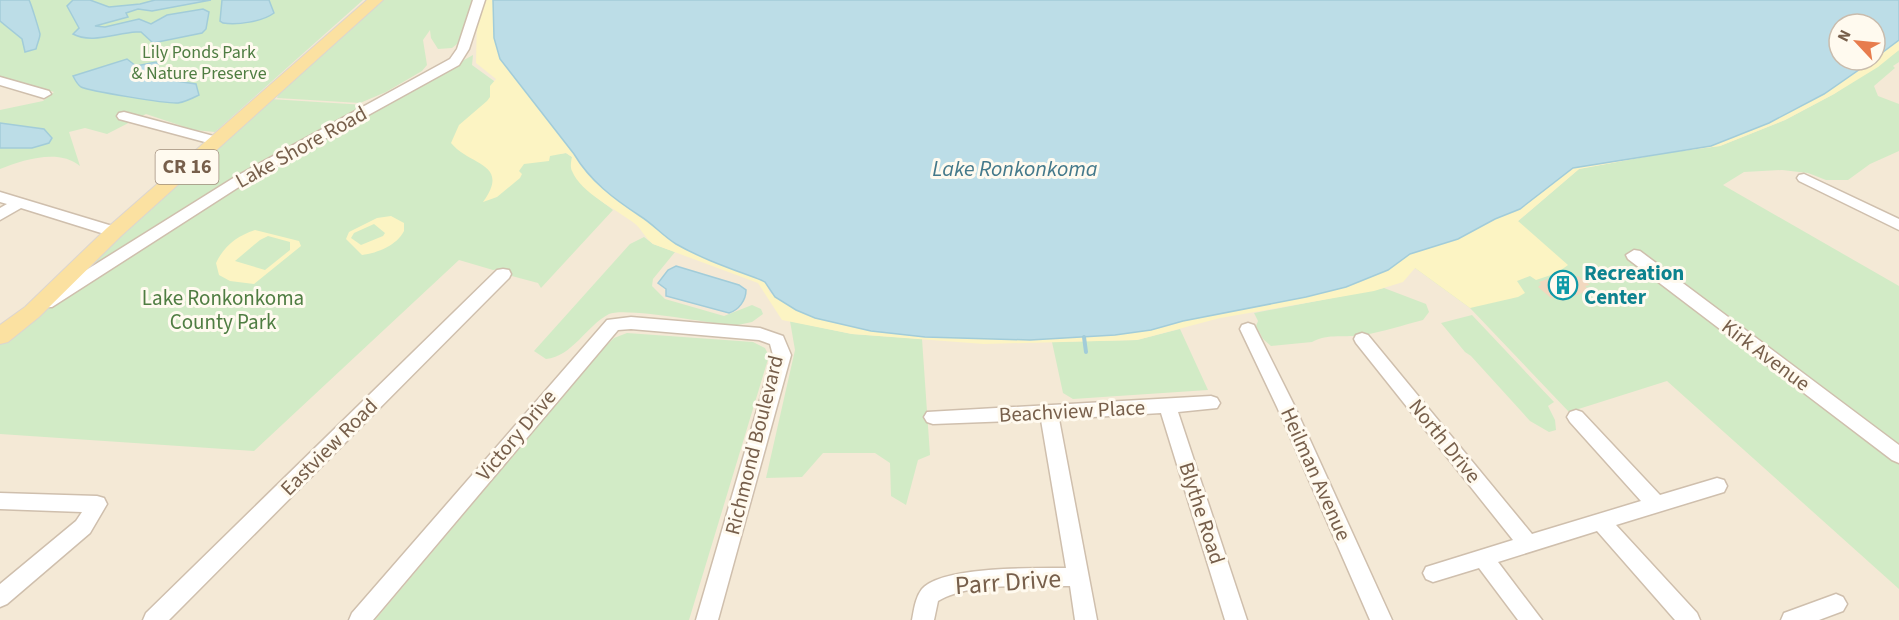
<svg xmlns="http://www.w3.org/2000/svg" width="1899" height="620" font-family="'Source Sans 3',sans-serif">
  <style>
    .residential { fill: #f4e9d6; fill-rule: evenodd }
    .green { fill: #d2ebc6 }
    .sand { fill: #fcf4c3; fill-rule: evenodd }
    .water { fill: #bcdde7; stroke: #a2ccd9; stroke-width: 1.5 }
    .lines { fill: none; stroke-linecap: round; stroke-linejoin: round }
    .stream { stroke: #a2ccd9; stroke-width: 4 }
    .building { fill: #f2d8bf }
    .minor-casing { stroke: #cfbfad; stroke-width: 3 }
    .major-casing { stroke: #dcd5d0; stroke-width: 2 }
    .minor { fill: #fff; fill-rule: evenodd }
    .major { fill: #fbe1a1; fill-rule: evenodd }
    .labels { text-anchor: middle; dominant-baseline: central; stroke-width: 6; stroke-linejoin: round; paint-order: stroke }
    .far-park-label { font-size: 18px; fill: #4f7d42; stroke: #fffaef }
    .shield { fill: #fffaef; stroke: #a08e7c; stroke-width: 1.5 }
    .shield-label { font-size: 20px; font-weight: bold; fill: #775f4b }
    .street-label { font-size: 21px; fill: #775f4b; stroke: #fffaef }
    .culture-label { font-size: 21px; font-weight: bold; fill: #0d838f; stroke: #fffaef; text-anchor: start }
    .park-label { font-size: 21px; fill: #4f7d42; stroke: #fffaef }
    .water-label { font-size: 22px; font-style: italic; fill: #44798b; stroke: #fffaef }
    .near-street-label { font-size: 26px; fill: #775f4b; stroke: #fffaef }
  </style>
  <rect width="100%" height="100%" fill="#fdf6e8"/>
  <path class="residential" d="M0,0H1899V620H0ZM1839,24H1875V60H1839Z"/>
  <path class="green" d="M0,0H363L215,132L194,130L146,114L107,134L85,128L69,132L80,166C59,148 22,160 0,169V148H32L44,129L0,123V110L43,101L54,92L0,77Z
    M382,0H475L457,44L452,48L438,49L431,38L430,30L423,40L427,65L422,71L386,92L360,103L277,98L279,93Z
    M1899,50V62L1893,66L1895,68L1874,86L1878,96L1899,104V151L1870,164L1848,180H1826L1808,173L1782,170L1744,172L1723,185L1899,286V589L1667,381L1569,412L1470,308L1415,268L1510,228L1579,169L1666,153L1720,146L1785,120L1834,94Z
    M473,55L472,65L505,89L559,154L566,153L572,157C569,181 596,196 613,210L541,288L538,283L508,275L509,271L506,268L493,270L459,260L254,451L0,434V339L270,99L381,106Z
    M644,237L653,244L675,252L653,279L652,286L665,299L724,316L752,305L761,309L763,314L752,322L733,326C711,323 625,307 609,314C586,326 573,356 546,359L534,351L630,244Z
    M1384,288L1426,304L1429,312L1423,320C1403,325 1383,332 1363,335C1346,338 1328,333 1312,342L1271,346L1263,339L1256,326L1258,321L1254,313Z
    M1472,315L1554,402L1548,406L1555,420L1556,430L1549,432L1530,421L1471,356L1465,352L1441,323Z
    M790,321L852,334L922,339L930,455L918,460L906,505L891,496L890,463L875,453H823L802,477L766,478L795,350Z
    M1180,329L1208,390L1073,399L1063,393L1052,342L1137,340Z
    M627,333L753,342L765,348L769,356L689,620H375L603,349L614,338Z"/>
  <path class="sand" d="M483,0H493L500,59L574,154L581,166L603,189L627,208L719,264L765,282L770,293L815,318L871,331L925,337L1030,340L1165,327L1183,321L1306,297L1346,287L1388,270L1410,254L1520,209L1573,168L1711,146L1769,123L1824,94L1866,66L1899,40V50L1878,67L1834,94L1785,120L1720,146L1666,153L1579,169L1518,221L1568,265L1557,273L1536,280L1530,276L1517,281L1525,293L1518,297L1470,308L1415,268L1403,282L1374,291L1220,318L1137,340L984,344L852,334L782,320L758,283L653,244C645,238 641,228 634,223C616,209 581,193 572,171C570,167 571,162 572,157L566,153L550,156L549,161L524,164L519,171L522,174L520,178L497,197L483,202C511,163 470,166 451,143L459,125L487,101L490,97V86L496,79L476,63L477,16Z
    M391,216L404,223V231C397,245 378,253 362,255L346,239L349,232L377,218ZM374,224L385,233L383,236L361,245L351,238L354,233Z
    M255,230L299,241L301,246L254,284L230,281L219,275L216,263C224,246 237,236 255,230ZM268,236L290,242V250L265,270L235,261L260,240Z"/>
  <path class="water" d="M0,0H29C31,3 39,30 40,34C40,38 37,44 36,49L25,52L22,39L0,21Z
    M73,0H90L109,7L140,4L155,0H211L152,11L138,9L126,13L128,17L95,26L105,27L139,19L151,24L167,15L203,9L209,12L206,29L202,33L153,43L141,32H136C116,33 91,44 73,34L79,28L67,6Z
    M222,0H269L274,13C262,22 237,25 223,23L220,21Z
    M493,0H1899V40L1875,58V24H1839V60H1873L1824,94L1769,123L1711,146L1573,168L1520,209L1495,219L1458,239L1410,254L1388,270L1346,287L1306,297L1183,321L1151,330L1115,335L1030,340L925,337L871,331L815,318L796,310L775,297L765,282L761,280C732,269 702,259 676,244C663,236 653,224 640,216C614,199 590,181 574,154L500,59L494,38Z
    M127,59L136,66L156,62L158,64L148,77L196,84L199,95C193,98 185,102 178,103C168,104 89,91 81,87C78,85 75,80 73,76Z
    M0,123L44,129L52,138L49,143L32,148H0Z
    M676,266L739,285L746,290C746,300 739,310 729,313L666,296V289L658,283L668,270Z"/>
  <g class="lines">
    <path class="stream" d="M1084,337L1086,352"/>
  </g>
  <path class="building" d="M1567,272L1573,278L1578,276L1590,285L1585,286L1589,290L1562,301L1556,296L1551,298L1538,287L1541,284L1539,282Z"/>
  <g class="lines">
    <g class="minor-casing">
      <path id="minor" d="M473,0H485L469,49L459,65L245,183L52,307H40L38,303L40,299L235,177L450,59L457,49Z
        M0,77L49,91L51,94L44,98L0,85Z
        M124,112L221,138L223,141L216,145L119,119L117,116L119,113Z
        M1804,174L1899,219V230L1799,181L1797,178L1799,175Z
        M0,192L119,228L122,232L114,237L21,208L0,220V208L7,204L0,202Z
        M1634,250L1640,251L1899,445V463L1892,460L1628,259L1626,255Z
        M503,269L509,270L511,274L509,278L169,620H143L146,613L497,270Z
        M631,317L760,328L783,336L791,355L718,620H696L773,355L770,344L759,340L631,329L618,330L373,620H349L352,613L607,320Z
        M1248,323L1254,325L1295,407L1392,620H1370L1277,407L1240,329L1242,325Z
        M1362,333L1368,335L1532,534L1641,501L1570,422L1567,417L1570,412L1576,410L1582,412L1660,495L1717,478L1724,480L1727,486L1724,492L1616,525L1697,613L1700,620H1675L1597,531L1498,562L1542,620H1518L1479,568L1433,582L1426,579L1423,573L1426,567L1513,540L1356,343L1354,339L1356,335Z
        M1211,396L1217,398L1220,403L1217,408L1178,412L1247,620H1225L1161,413L1059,419L1097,620H1075L1070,586C1033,587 970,581 938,601L934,620H912C914,610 915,598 922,589C941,566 1036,568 1066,568L1041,420L933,424L927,422L924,417L927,412Z
        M0,493L97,496L104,498L107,504L90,533L7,604L0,607V584L76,521L82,512L0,509Z
        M1836,594L1843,597L1847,604L1843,611L1819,620H1781L1784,613Z"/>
    </g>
    <g class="major-casing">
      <path id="major" d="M367,0H383L121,236L39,317L8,342L0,344V325L25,307L107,228Z"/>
    </g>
    <use href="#minor" class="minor"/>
    <use href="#major" class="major"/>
  </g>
  <defs>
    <g id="building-ring" transform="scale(1.5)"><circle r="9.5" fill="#fffaef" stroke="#0f9aa8" stroke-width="1.5"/><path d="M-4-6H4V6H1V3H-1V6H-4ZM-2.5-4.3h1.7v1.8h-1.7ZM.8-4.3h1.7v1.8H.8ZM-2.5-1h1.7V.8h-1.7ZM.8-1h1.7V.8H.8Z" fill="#0f9aa8"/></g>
  </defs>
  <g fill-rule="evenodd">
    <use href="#building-ring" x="1563" y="285"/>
  </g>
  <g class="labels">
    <g class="far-park-label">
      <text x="199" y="52">Lily Ponds Park<tspan x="199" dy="21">&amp; Nature Preserve</tspan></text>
    </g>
    <rect class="shield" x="155.5" y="150" width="63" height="34" rx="4.5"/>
    <g class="shield-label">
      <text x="187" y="167">CR 16</text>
    </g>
    <g class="street-label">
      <text transform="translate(301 147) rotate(-29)">Lake Shore Road</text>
      <text transform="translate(1766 355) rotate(37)">Kirk Avenue</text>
      <text transform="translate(1072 411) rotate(-3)">Beachview Place</text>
      <text transform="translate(516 435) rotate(-50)">Victory Drive</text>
      <text transform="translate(1445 441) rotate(51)">North Drive</text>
      <text transform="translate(754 445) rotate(-76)">Richmond Boulevard</text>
      <text transform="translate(329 447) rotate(-45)">Eastview Road</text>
      <text transform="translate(1316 474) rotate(66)">Heilman Avenue</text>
      <text transform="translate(1202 513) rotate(72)">Blythe Road</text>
    </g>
    <g class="culture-label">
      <text x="1584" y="273">Recreation<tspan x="1584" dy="24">Center</tspan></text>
    </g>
    <g class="park-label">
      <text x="223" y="298">Lake Ronkonkoma<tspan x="223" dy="24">County Park</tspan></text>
    </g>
    <g class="water-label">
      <text x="1015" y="169">Lake Ronkonkoma</text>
    </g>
    <g class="near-street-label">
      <text transform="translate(1008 582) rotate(-4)">Parr Drive</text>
    </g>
  </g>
  <g transform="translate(1857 42) rotate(296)"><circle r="28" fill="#fffaef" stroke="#c9bcad" stroke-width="1.5"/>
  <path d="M0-4.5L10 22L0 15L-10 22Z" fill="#e77c4d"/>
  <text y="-9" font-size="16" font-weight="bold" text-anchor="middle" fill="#775f4b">N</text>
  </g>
</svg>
